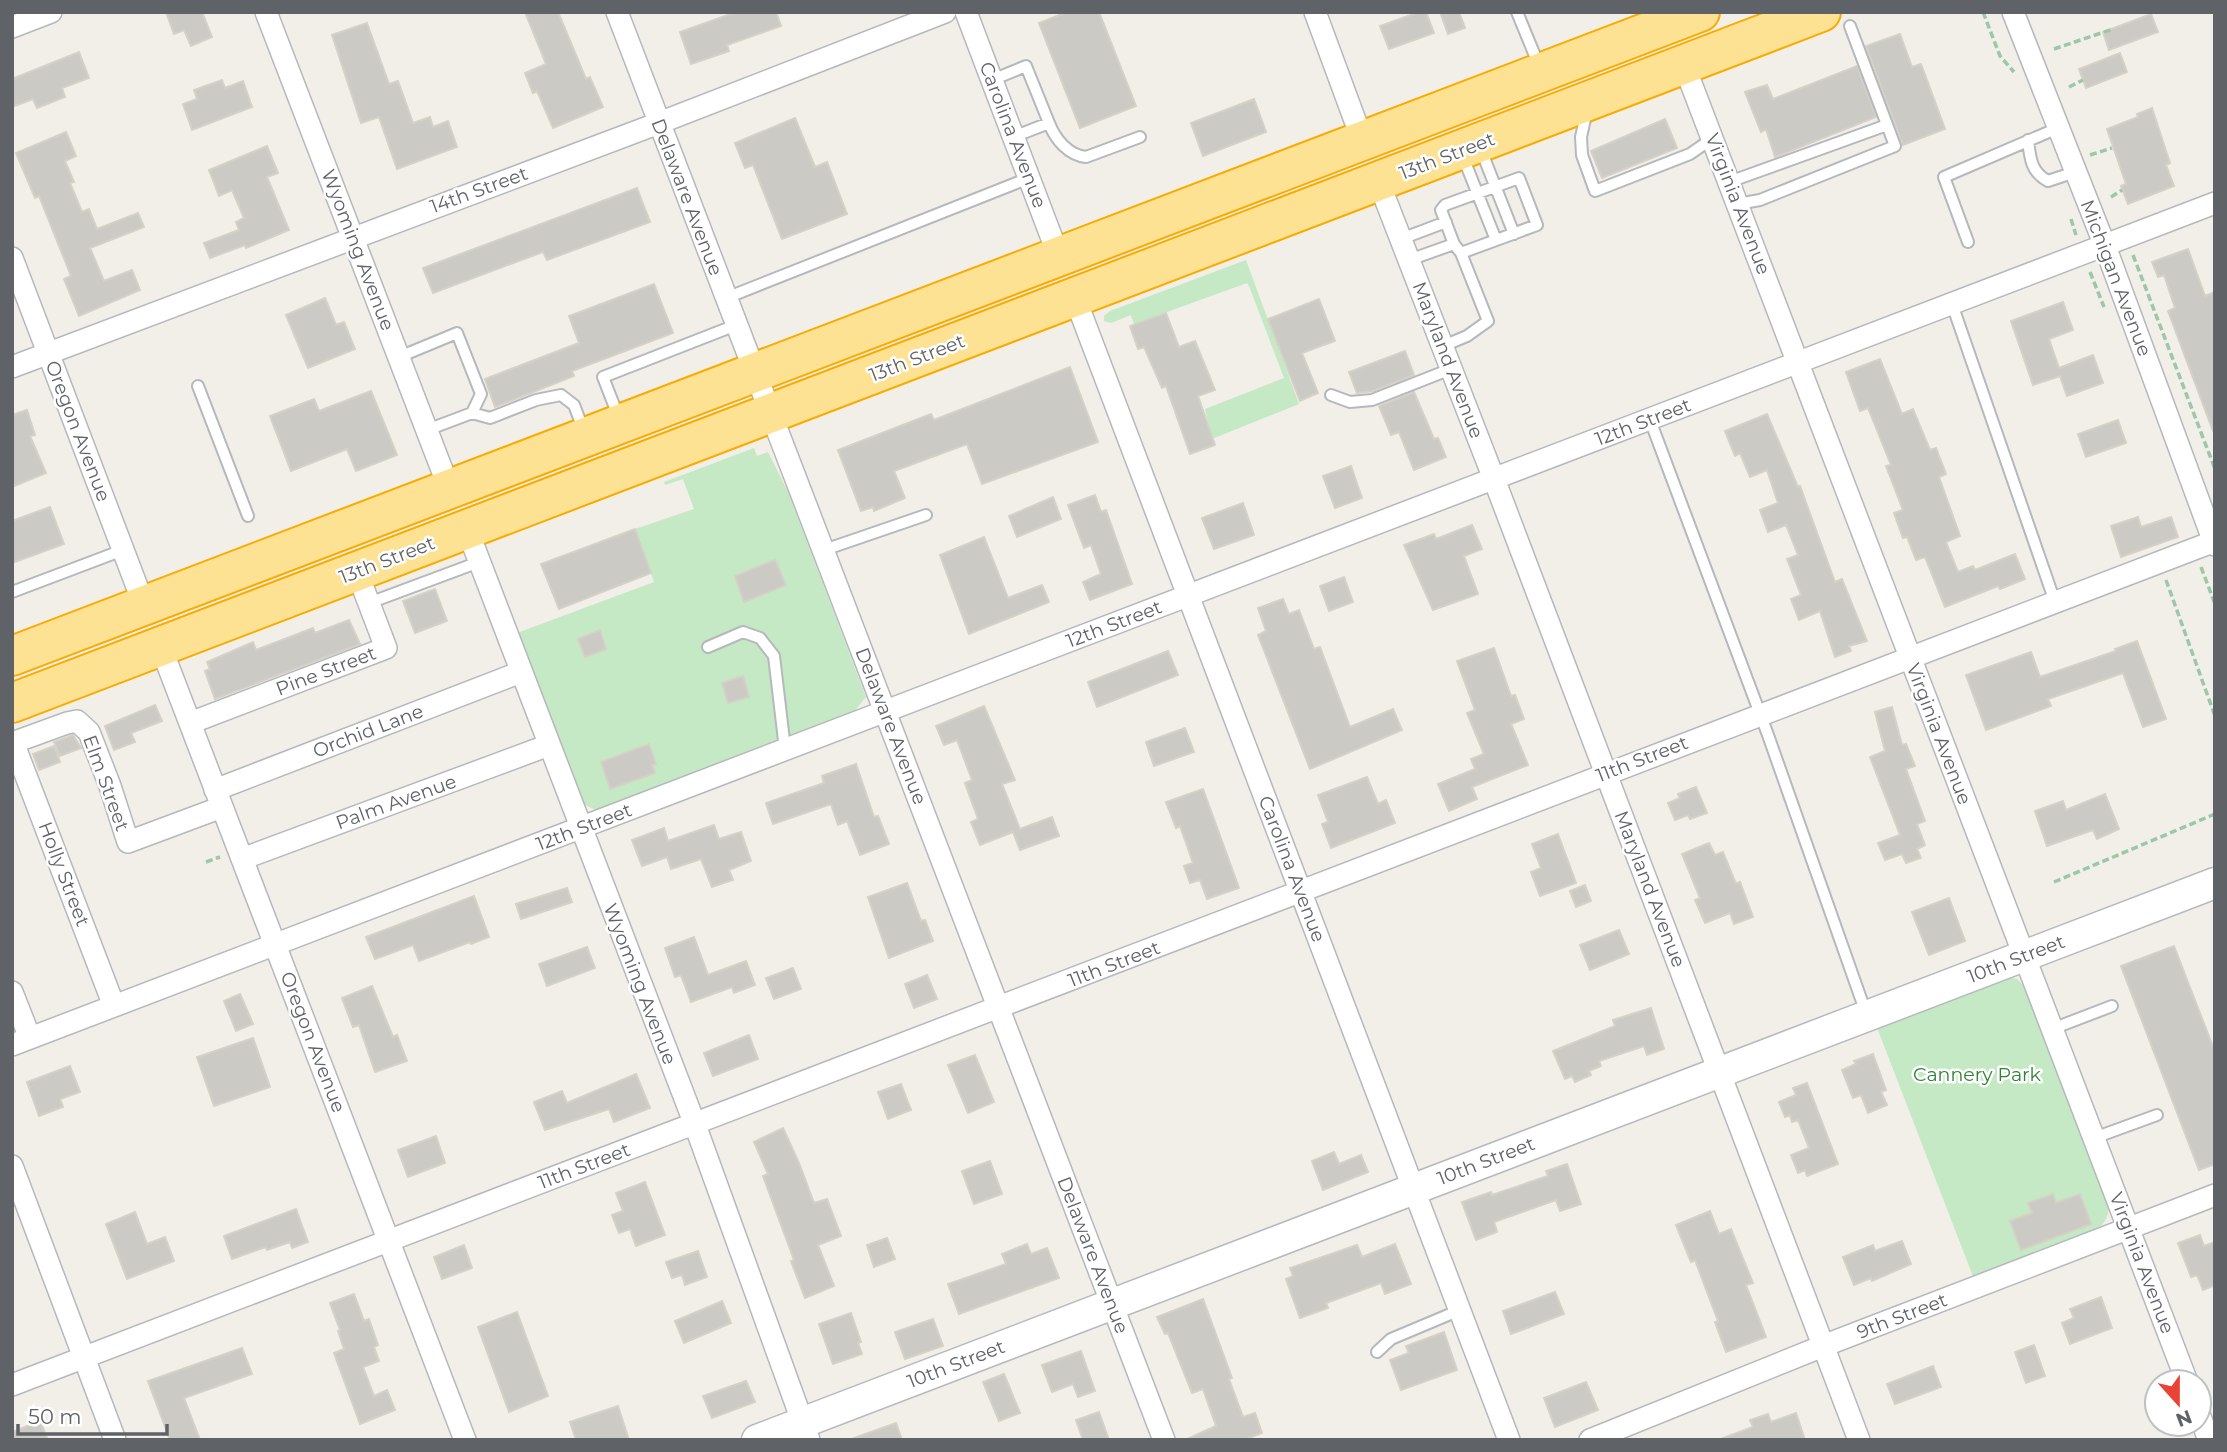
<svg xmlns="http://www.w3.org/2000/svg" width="2227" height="1452" font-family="Montserrat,sans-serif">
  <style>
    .green { fill: #c5e8c5 }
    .building { fill: #cccac5; stroke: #d6d1c6; stroke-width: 2 }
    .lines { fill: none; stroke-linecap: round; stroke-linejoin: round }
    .lane-casing { stroke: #b5b8bc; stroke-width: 14 }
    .street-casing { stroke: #b5b8bc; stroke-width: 24 }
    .secondary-casing { stroke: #b6babf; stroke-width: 33 }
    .highway-casing { stroke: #f9ab00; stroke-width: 42 }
    .path { stroke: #9cc7a9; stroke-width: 3.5; stroke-dasharray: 7 3.5; stroke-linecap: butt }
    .lane { stroke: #fff; stroke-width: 10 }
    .street { stroke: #fff; stroke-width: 21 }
    .secondary { stroke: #fff; stroke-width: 30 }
    .highway { stroke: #fde293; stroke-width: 38 }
    .labels { text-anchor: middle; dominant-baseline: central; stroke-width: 5; stroke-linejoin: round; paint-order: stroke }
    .street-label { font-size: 19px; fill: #5f6368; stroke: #fff }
    .park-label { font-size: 19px; fill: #348238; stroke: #fff }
  </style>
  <rect width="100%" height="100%" fill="#f1efe8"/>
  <path class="green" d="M1246,260L1299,404L1212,439L1205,409L1284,378L1249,286L1247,283L1134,324L1131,315L1111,323L1104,321V316L1110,311Z
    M754,448L757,456L768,452L788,492L866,697L853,713L607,808L596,810L583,804L517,633L654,582L635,529L694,509L683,479L665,485L664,482Z
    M2005,976L2017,979L2026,988L2109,1206C2108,1218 2105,1224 2094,1231L1974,1279L1876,1025Z"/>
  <path class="building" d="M166,12H202L212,37L191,46L184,30L174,34Z
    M525,12H558L586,79L590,77L603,107L553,128L537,91L533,93L525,73L546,64Z
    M736,12H776L781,26L727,45L729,51L691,64L680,32Z
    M1067,12H1099L1136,106L1080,128L1039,23Z
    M1419,12H1426L1434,33L1389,49L1380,26Z
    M1440,12H1459L1465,28L1448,34Z
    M2151,14L2158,32L2109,50L2103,32Z
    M367,23L389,84L398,81L413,123L430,117L433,127L448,121L457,147L397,169L379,117L361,123L332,35Z
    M1900,34L1912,67L1921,64L1945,129L1903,145L1866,46Z
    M79,52L89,78L62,88L65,97L37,108L33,99L12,107V79Z
    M2120,53L2127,72L2086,88L2079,69Z
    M1857,66L1876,117L1775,157L1766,129L1761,132L1745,92L1767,85L1773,99Z
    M222,80L225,88L243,81L252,107L192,130L183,104L197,99L194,90Z
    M1254,99L1266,132L1203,156L1191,123Z
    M2152,108L2170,163L2166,165L2174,186L2128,204L2121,186L2126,184L2107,129L2138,117L2137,114Z
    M795,118L815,167L827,162L847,214L782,239L753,165L745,168L735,143Z
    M1665,119L1677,148L1602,178L1591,151Z
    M66,132L76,156L65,161L74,182L70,183L82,212L89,209L97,229L138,213L144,227L90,248L104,281L132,270L140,290L79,316L64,279L71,276L39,196L35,198L16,153Z
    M267,146L278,173L267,177L289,230L246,248L245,245L210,258L204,243L239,230L236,222L244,218L232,190L219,196L209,170Z
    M637,188L650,222L547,260L543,252L433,293L423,268Z
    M2188,249L2205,296L2215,292V431H2213L2168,311L2175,308L2164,275L2158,277L2152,262Z
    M654,284L673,333L572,371L574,376L495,407L485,379L579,343L569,316Z
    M325,298L336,325L344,322L355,349L308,368L286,315Z
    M1319,299L1335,341L1302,353L1318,393L1300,401L1268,319Z
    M2063,302L2073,330L2049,339L2059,368L2093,355L2103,383L2067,396L2060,376L2033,385L2011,321Z
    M1166,313L1179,347L1195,341L1215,390L1198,396L1215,445L1190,454L1166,386L1162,388L1144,347L1138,349L1130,326Z
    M1405,351L1414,375L1373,391L1357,393L1349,372Z
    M1880,359L1902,414L1913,409L1930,450L1936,448L1946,474L1939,477L1960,536L1946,542L1958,572L1973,566L1975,570L2015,554L2025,579L2000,589L1998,586L1945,607L1925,557L1916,560L1907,537L1903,538L1894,513L1903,510L1886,466L1891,465L1868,408L1860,411L1846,372Z
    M1070,367L1098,442L982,484L967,444L894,471L905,498L874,511L873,507L861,511L838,450L931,414L934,420Z
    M371,391L397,455L356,471L347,449L291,471L270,416L314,399L319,411Z
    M1414,392L1434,439L1438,438L1446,457L1414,470L1399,432L1391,435L1379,406Z
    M27,410L35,435L30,436L46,473L12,487V415Z
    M1767,414L1798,487L1800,486L1835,582L1842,579L1867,641L1849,646L1851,651L1835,657L1820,611L1799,620L1791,599L1801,595L1787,559L1798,555L1786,525L1768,532L1760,510L1778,503L1767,470L1750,477L1740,453L1735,456L1725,431Z
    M2118,420L2126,443L2086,457L2078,434Z
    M1351,466L1362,498L1335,508L1323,476Z
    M1095,495L1101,512L1106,510L1132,584L1090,600L1083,582L1101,574L1091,545L1084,548L1068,505Z
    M1053,497L1061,519L1017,537L1009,516Z
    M1243,503L1254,535L1214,549L1202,518Z
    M50,507L64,544L12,563V521Z
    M2138,517L2141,527L2171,517L2178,537L2121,557L2111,526Z
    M1472,525L1482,549L1464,556L1478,594L1433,610L1404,545L1434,534L1436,539Z
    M635,529L651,573L559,609L541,564Z
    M984,537L1008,598L1042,585L1049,602L969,634L940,555Z
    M775,560L786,585L744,602L735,576Z
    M1344,577L1353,602L1329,611L1320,586Z
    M435,589L447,621L415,633L403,601Z
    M1283,599L1289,614L1299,610L1314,649L1320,647L1350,727L1393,709L1402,730L1310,769L1258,635L1266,631L1258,608Z
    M349,620L360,644L215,699L205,671L210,669L207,662L253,642L256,650L313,628L315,633Z
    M600,630L606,649L585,657L578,639Z
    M2137,641L2166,719L2143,727L2123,673L2048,699L2051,706L1986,730L1966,675L2031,652L2040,677L2116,651L2115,649Z
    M1494,648L1511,696L1515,695L1524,719L1511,724L1528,765L1472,787L1477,799L1449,811L1438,784L1475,769L1471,759L1484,754L1467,713L1475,710L1457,661Z
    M1168,651L1178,675L1097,707L1088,682Z
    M743,676L749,697L728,703L722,683Z
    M155,705L162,721L131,733L135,742L114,750L105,726Z
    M984,706L1015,780L1002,784L1020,829L1052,817L1059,836L1020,850L1013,832L980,845L971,822L978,819L965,783L972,780L957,740L944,745L936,726Z
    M1892,707L1902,745L1906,744L1915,766L1906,769L1925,821L1917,824L1925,845L1917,849L1921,858L1906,863L1902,854L1885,860L1878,843L1900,835L1870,757L1885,751L1875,712Z
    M1185,728L1194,752L1154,766L1146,742Z
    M73,735L81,748L60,756L54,742Z
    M649,744L656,764L652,765L655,773L610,789L601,762Z
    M54,746L60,762L39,770L33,754Z
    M856,764L874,817L878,816L889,844L860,855L847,821L838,825L831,804L773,824L766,803L824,783L822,776Z
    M1367,777L1378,804L1386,800L1395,823L1331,848L1322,824L1328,822L1318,795Z
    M1696,787L1707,813L1690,819L1688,815L1675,820L1668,803L1680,798L1678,794Z
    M1203,789L1239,888L1207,899L1200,880L1190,883L1184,866L1193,863L1180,826L1176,828L1166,802Z
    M2105,794L2119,829L2097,839L2093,830L2047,846L2035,811L2063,801L2066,810Z
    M714,825L719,839L741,832L751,861L729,870L733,880L712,887L701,859L671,869L667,857L642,866L632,840L664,828L668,841Z
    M1558,834L1576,883L1540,896L1531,872L1541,868L1532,844Z
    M1709,843L1715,855L1723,852L1736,884L1740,882L1753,917L1734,924L1730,913L1705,923L1695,900L1700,898L1682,854Z
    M907,883L921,921L925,920L933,941L889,958L868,897Z
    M1585,885L1591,901L1576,907L1570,891Z
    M567,888L572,902L521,919L516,904Z
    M474,896L489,937L471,944L470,942L419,961L413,945L375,959L366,937Z
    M1949,898L1965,941L1929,955L1912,912Z
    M1619,930L1629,954L1590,970L1580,945Z
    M694,937L708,975L746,961L755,985L734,993L732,987L691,1002L681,975L675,977L665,948Z
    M2174,946L2215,1052V1164L2199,1170L2121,966Z
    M587,947L595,968L547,986L539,964Z
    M793,968L801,989L774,999L766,978Z
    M927,975L937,999L914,1008L905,984Z
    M372,986L393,1037L397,1035L407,1061L375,1072L359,1025L353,1027L342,998Z
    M240,994L253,1024L236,1031L224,1001Z
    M1651,1008L1664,1049L1647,1055L1644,1046L1599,1061L1601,1066L1589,1071L1591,1075L1575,1082L1572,1076L1565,1079L1553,1051L1615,1026L1613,1020Z
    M749,1035L758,1059L713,1076L704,1053Z
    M253,1038L270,1087L214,1106L197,1057Z
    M1873,1054L1886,1090L1881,1092L1887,1105L1868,1113L1861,1095L1853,1098L1842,1070L1856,1064L1854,1061Z
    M975,1055L994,1102L968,1113L948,1065Z
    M70,1066L80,1092L60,1099L63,1107L39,1116L27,1082Z
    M636,1074L650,1108L614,1122L609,1109L545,1130L534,1102L562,1091L567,1103Z
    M1807,1083L1838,1164L1807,1176L1805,1170L1798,1173L1791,1155L1809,1148L1798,1120L1792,1122L1790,1115L1785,1117L1779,1102L1796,1095L1793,1088Z
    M901,1084L911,1110L888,1119L878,1092Z
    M783,1128L799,1163L814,1203L827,1199L841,1236L818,1245L834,1286L805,1298L791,1261L794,1260L763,1176L768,1174L754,1142Z
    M436,1136L445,1163L408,1177L398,1150Z
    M1334,1152L1339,1164L1361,1155L1368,1172L1323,1190L1312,1161Z
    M990,1161L1002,1194L974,1204L962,1171Z
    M1567,1164L1581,1204L1560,1211L1556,1200L1494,1222L1497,1232L1476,1240L1462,1202L1491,1192L1492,1195L1548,1176L1546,1171Z
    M645,1182L665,1235L636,1246L630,1229L619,1233L612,1215L623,1211L616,1193Z
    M2053,1194L2056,1203L2080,1194L2091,1224L2021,1250L2010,1221L2032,1213L2028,1203Z
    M296,1209L308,1242L292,1248L290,1242L267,1250L266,1247L232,1259L224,1236Z
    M1710,1211L1719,1234L1731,1229L1753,1283L1746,1285L1766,1337L1726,1352L1715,1322L1718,1321L1695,1260L1691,1262L1676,1225Z
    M135,1212L147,1244L165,1237L174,1261L127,1279L106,1224Z
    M2200,1235L2204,1246L2215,1242V1285L2203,1290L2197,1275L2191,1277L2178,1243Z
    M887,1238L895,1259L874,1267L867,1245Z
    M1902,1241L1911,1264L1872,1281L1871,1278L1854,1285L1843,1257L1873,1245L1875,1251Z
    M1027,1244L1031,1254L1047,1248L1059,1278L959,1314L948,1284L1006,1264L1002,1254Z
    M1395,1244L1411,1284L1385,1294L1381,1283L1326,1303L1328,1308L1300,1318L1286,1279L1293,1276L1290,1268L1357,1245L1362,1257Z
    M464,1245L472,1268L442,1279L434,1257Z
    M698,1251L707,1277L685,1285L682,1275L672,1278L666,1262Z
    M1555,1292L1564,1314L1511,1334L1503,1311Z
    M354,1294L364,1321L369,1319L378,1345L374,1347L379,1361L363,1367L374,1396L387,1390L395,1410L360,1424L334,1353L344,1349L338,1331L340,1330L330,1303Z
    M2101,1297L2112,1328L2070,1344L2062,1323L2074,1318L2070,1309Z
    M1203,1299L1232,1378L1229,1379L1243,1417L1255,1413L1262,1433L1244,1440H1185L1216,1426L1203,1389L1192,1393L1168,1333L1165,1334L1157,1317Z
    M722,1301L731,1323L684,1343L675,1321Z
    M517,1312L548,1396L509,1412L478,1327Z
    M851,1313L861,1342L858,1343L862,1354L833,1364L819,1324Z
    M933,1319L943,1346L905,1359L895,1332Z
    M1444,1332L1457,1370L1401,1390L1390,1360L1409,1353L1406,1346Z
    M2034,1345L2045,1376L2026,1383L2015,1352Z
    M242,1348L252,1374L184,1398L200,1440H170L148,1381Z
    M1081,1351L1095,1391L1078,1397L1073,1384L1052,1392L1042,1365Z
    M1933,1366L1941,1387L1895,1404L1887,1384Z
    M1004,1374L1020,1413L999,1421L983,1382Z
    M746,1381L755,1402L712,1418L703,1396Z
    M1586,1382L1598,1410L1555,1427L1544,1398Z
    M618,1406L629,1440H576L570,1422Z
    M1099,1412L1109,1440H1083L1076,1420Z
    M1796,1413L1805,1440H1724L1723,1438L1753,1427L1750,1420L1768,1414L1771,1422Z
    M40,1421L48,1440H12V1432Z
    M896,1423L902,1440H855L854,1438Z"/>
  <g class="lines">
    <g class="lane-casing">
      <path id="lane" d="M1517,12L1540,68
        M992,80L1026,66L1049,123L1013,137
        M1587,110L1581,137L1582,155L1595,191L1690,154L1713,138
        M1049,123C1055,139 1068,155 1086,157L1140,137
        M2028,140C2030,158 2031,172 2048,181L2075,172
        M1481,150L1514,234
        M1463,157L1496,240
        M1729,182L1887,125
        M1737,204L1760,200L1895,146L1850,26
        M1401,239L1446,222
        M1968,242L1944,177L2058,128
        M1409,260L1454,244
        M726,298L1029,178
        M1952,304L2055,602
        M1443,346L1467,336L1488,321L1461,253L1537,225L1519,178L1445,205L1441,210L1454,244L1461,253
        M399,357L457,333L481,394L472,413L427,430
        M198,386L248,516
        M1331,395L1350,402L1372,400L1451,369
        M472,413L490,418L536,400L561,395L574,405L584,431
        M619,418L603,377L736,325
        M1650,420L1768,735L1866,1013
        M824,550L926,515
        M12,592L123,550
        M369,603L479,562
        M708,647L743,632L760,638L774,656L785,749
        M2052,1029L2112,1006
        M2094,1138L2157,1115
        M1377,1352L1391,1339L1460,1310"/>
    </g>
    <g class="street-casing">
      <path id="street" d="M266,12L449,488
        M617,12L1164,1440
        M966,12L1059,257
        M1315,12L1363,142
        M2013,12L2105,246L2215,545
        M12,27L51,12
        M1684,65L2187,1382
        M1379,183L1494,479L1859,1440
        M12,258L144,605
        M1075,298L1509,1440
        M12,367L659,123L945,12
        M467,529L694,1122L809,1440
        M160,645L465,1440
        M190,723L386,648L357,572
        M13,742L114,1006
        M12,743L67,723L77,721L89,732L110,786L128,842L222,807
        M215,790L521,672
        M242,859L549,745
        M12,992L30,1038
        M12,1045L2215,203
        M12,1166L115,1440
        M12,1385L2215,541
        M2199,1414L2209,1440
        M1590,1440L1823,1346L2215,1195"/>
    </g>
    <g class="secondary-casing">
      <path id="secondary" d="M757,1440L2215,883"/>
    </g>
    <g class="highway-casing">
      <path id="highway" d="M12,656L1700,12
        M12,703L1821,12"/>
    </g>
    <path class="path" d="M1983,12L2000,56L2014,72
      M2054,49L2113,29
      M2069,87L2083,80
      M2090,155L2112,148
      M2111,197L2122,190
      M2071,219L2076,235
      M2133,255L2215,469
      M2090,272L2104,307
      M2201,567L2215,604
      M2166,580L2215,716
      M206,862L220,857
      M2054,882L2215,814"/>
    <use href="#lane" class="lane"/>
    <use href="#street" class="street"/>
    <use href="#secondary" class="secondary"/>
    <use href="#highway" class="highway"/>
  </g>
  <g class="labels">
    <g class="street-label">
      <text transform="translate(1013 135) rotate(69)">Carolina Avenue</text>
      <text transform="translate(1447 156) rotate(-21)">13th Street</text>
      <text transform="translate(479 190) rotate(-20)">14th Street</text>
      <text transform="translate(687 197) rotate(69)">Delaware Avenue</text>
      <text transform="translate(1738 204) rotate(69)">Virginia Avenue</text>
      <text transform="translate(358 250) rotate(69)">Wyoming Avenue</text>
      <text transform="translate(2116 278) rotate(69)">Michigan Avenue</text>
      <text transform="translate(917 358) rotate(-21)">13th Street</text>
      <text transform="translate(1448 360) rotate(69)">Maryland Avenue</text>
      <text transform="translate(1643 422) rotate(-21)">12th Street</text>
      <text transform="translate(78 431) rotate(69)">Oregon Avenue</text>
      <text transform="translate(387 560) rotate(-21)">13th Street</text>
      <text transform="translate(1114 624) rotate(-21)">12th Street</text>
      <text transform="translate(326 671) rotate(-21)">Pine Street</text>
      <text transform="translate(891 726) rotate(69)">Delaware Avenue</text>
      <text transform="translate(368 731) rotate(-21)">Orchid Lane</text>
      <text transform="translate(1939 734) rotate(69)">Virginia Avenue</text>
      <text transform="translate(1642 759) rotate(-21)">11th Street</text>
      <text transform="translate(106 783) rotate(70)">Elm Street</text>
      <text transform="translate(396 802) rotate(-20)">Palm Avenue</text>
      <text transform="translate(584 827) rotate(-21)">12th Street</text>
      <text transform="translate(1292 869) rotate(69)">Carolina Avenue</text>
      <text transform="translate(64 874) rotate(69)">Holly Street</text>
      <text transform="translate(1650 889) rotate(69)">Maryland Avenue</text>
      <text transform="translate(2016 959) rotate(-21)">10th Street</text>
      <text transform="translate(1114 964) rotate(-21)">11th Street</text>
      <text transform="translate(640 984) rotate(69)">Wyoming Avenue</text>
      <text transform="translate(313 1042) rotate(69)">Oregon Avenue</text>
      <text transform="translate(1486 1161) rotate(-21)">10th Street</text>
      <text transform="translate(584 1166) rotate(-21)">11th Street</text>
      <text transform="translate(1093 1255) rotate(69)">Delaware Avenue</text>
      <text transform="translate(2142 1263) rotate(69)">Virginia Avenue</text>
      <text transform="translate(1902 1316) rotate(-21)">9th Street</text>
      <text transform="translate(956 1364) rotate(-21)">10th Street</text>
    </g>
    <g class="park-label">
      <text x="1977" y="1074">Cannery Park</text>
    </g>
  </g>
  <rect width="2227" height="1452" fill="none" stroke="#5f6368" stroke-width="28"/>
  <g transform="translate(2178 1403) rotate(159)"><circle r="33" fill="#ffffff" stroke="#bfc1c3" stroke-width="2"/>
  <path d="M0-5L12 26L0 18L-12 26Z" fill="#ea4335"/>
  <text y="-10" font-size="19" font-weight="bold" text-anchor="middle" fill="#5f6368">N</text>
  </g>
  <path d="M18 1424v10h149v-10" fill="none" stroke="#5f6368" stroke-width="3.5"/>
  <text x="28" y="1424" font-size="21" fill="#5f6368" stroke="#ffffff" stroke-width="5" paint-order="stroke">50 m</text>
</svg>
